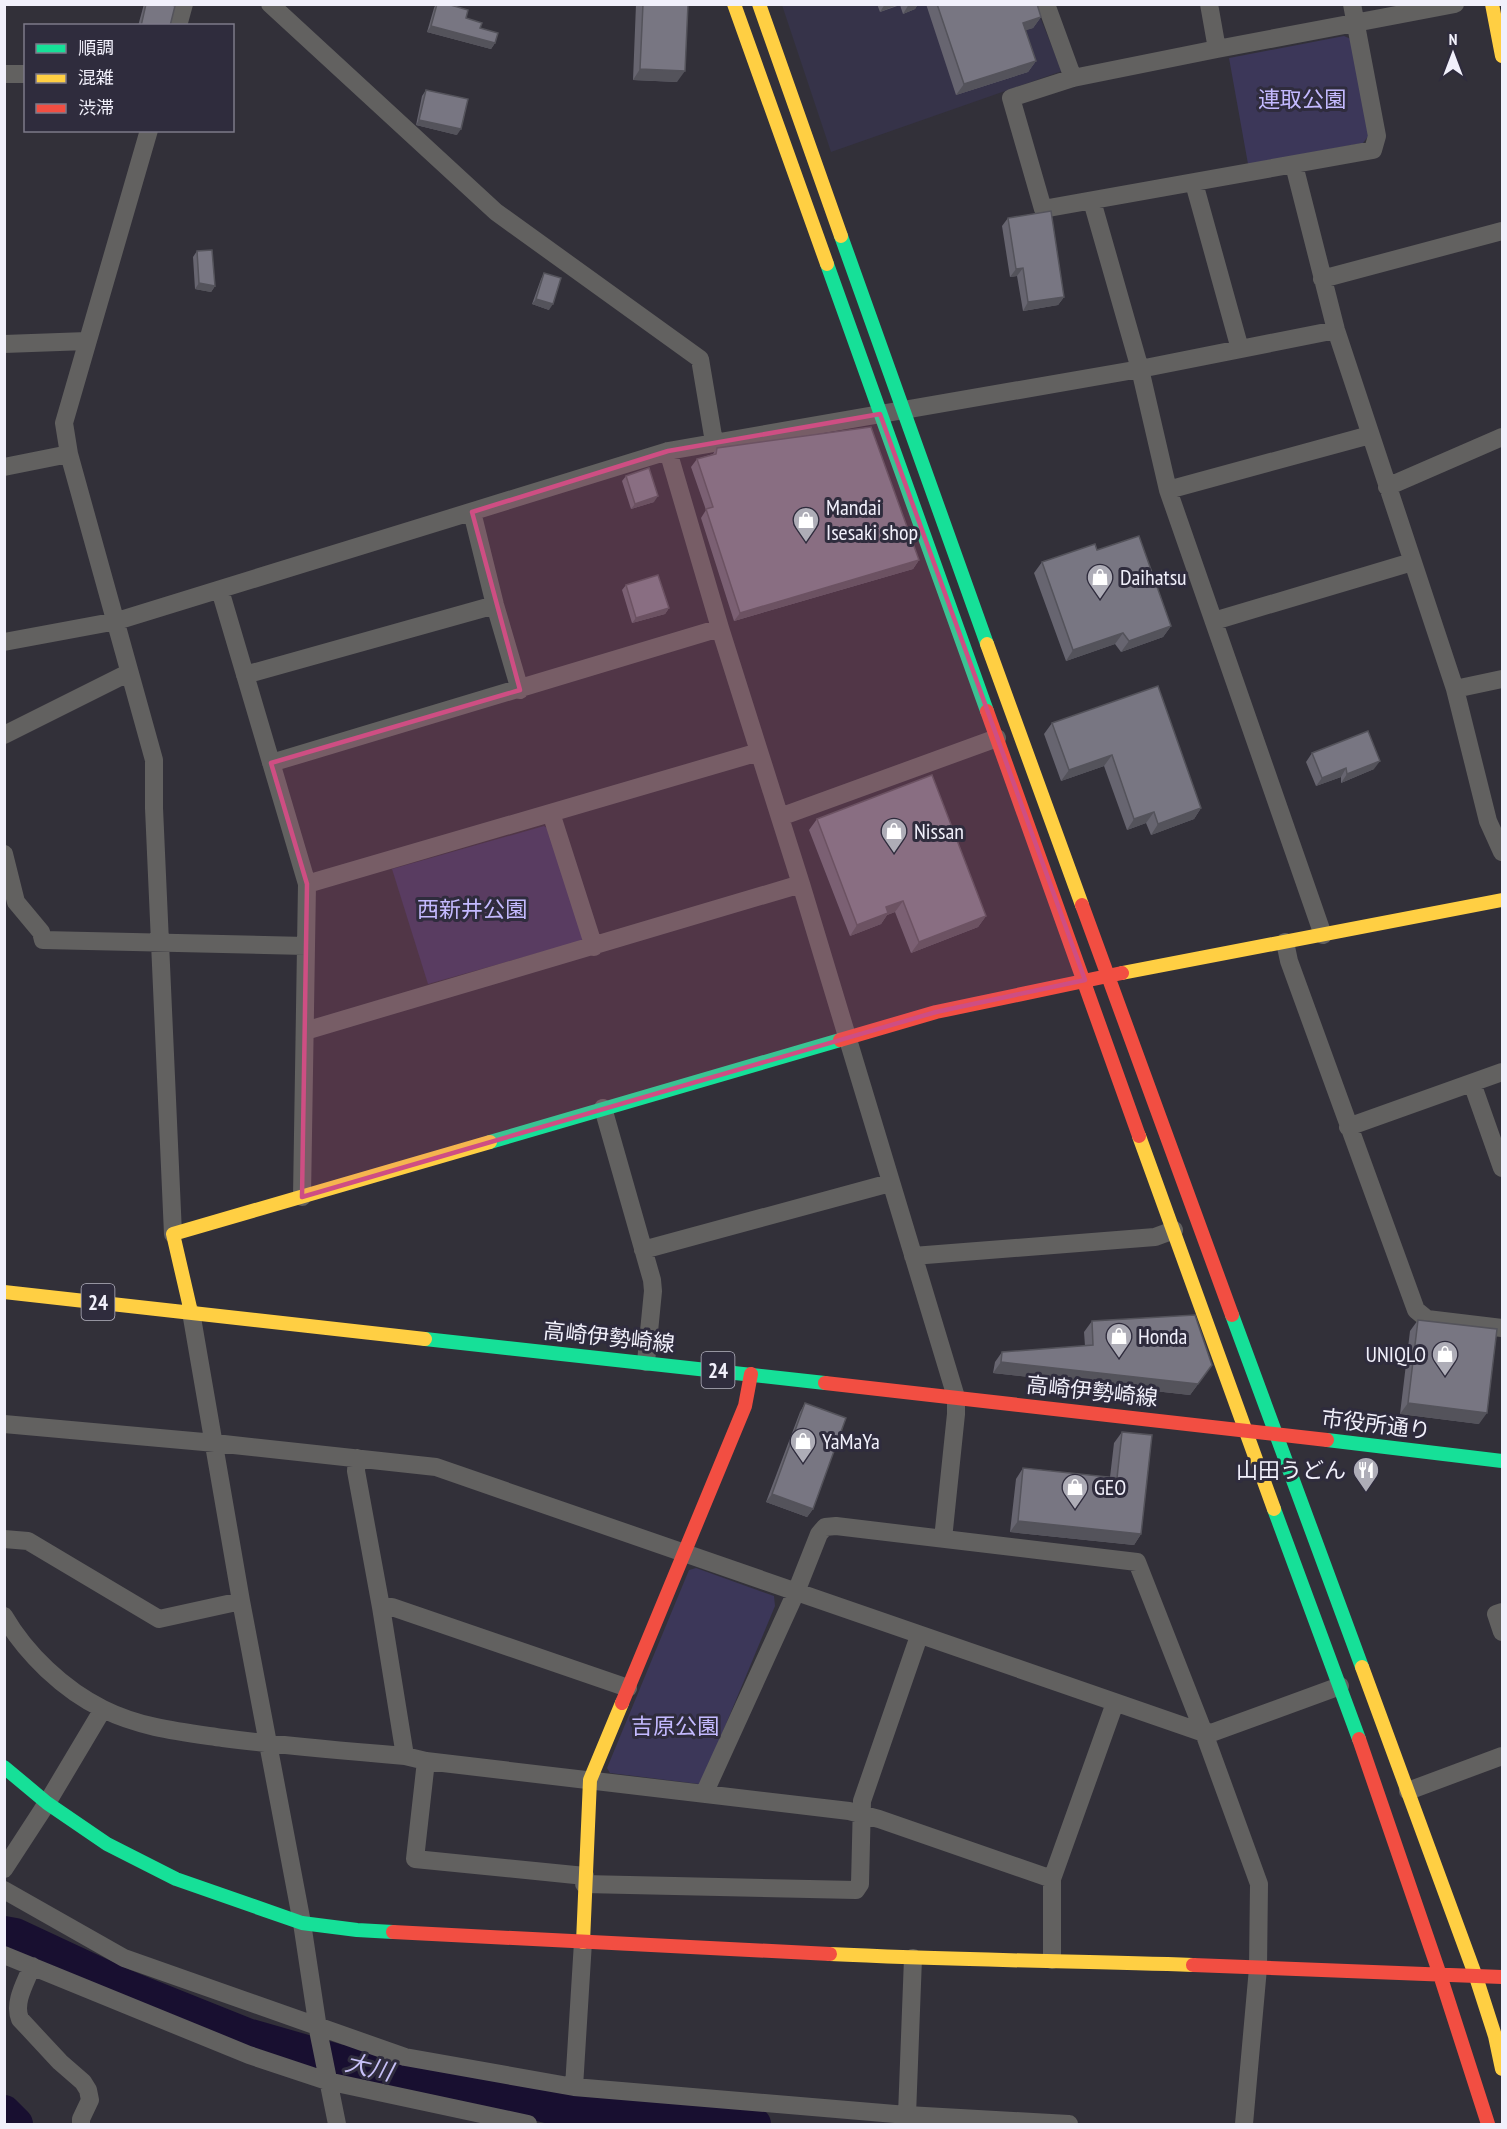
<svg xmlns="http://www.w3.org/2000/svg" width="1507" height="2129" font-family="'PT Sans Narrow','Noto Sans JP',sans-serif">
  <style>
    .built { fill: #363349 }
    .green { fill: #3c3759 }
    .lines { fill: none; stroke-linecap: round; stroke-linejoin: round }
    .river { stroke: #180f30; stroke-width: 34 }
    .street { stroke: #626160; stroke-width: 18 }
    .fast { stroke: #16e098; stroke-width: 14 }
    .slow { stroke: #ffcf43; stroke-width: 14 }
    .jam { stroke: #f24e42; stroke-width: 14 }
    .wall { fill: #676570 }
    .shaded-wall { fill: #54535b }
    .building { fill: #787682; stroke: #54535b; stroke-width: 1.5 }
    .marked { fill: #ce4e83; fill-opacity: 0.2; stroke: #ce4e83; stroke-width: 4.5; stroke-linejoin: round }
    .labels { text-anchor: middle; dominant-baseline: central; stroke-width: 6; stroke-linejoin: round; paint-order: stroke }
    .shield { fill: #2f2c3d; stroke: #b7b5c2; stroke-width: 1.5 }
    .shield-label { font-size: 21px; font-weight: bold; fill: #f1f0fb }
    .park-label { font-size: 22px; fill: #c4baff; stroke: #2f2c3d }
    .poi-label { font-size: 22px; fill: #f1f0fb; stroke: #2f2c3d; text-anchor: start }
    .street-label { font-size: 22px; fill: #f1f0fb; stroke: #2f2c3d }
    .water-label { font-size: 24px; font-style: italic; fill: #c7c0f7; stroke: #2f2c3d }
  </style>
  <rect width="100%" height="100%" fill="#323039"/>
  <path class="built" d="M782,5H1035L1062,71L831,152Z"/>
  <path class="green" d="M1344,36L1351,39L1370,134L1363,143L1248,164L1229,58Z
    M544,826L551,831L585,936L581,941L428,984L392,869Z
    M696,1568L774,1596L775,1606L704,1777L699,1784L610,1773L607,1768L689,1570Z"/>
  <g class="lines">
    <path class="river" d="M4,1933L15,1935L122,1985L247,2035L338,2061L404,2072L555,2108L754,2124
      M4,2112L16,2124"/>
    <path class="street" d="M270,4L496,212L700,359L714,442
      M1046,4L1073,78
      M1209,4L1217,49
      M1352,4L1377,136L1373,150L1043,209L1011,98L1073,78L1217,49L1455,4
      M178,26L184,4
      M4,74H26
      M149,130L64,423L69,454L154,760V808L173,1234
      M1294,165L1336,330L1455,689L1488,821L1502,852
      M1194,183L1240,349
      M1092,201L1140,369L1168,490L1323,935
      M1322,279L1502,231
      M4,344L87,341
      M668,451L720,628L801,884L956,1397V1414L943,1539
      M4,467L69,454
      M1387,487L1502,437
      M1168,490L1370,435
      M472,512L495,605L520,690
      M220,590L307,884L302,1197
      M1214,621L1412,562
      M4,642L117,621L668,451L1140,369L1336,330
      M245,675L495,605
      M1455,689L1502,679
      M4,735L128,673
      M271,763L720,628
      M551,813L594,947
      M780,817L997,738
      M4,854L16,902L41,932L43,940L306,946
      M307,884L759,752
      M1285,942L1289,961L1416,1310L1427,1319L1502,1328
      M305,1031L801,884
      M1472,1083L1502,1168
      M603,1108L652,1280L653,1291L646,1362
      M1348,1127L1502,1072
      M643,1250L890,1183
      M913,1256L1155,1237L1174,1230
      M191,1312L241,1601L302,1923L319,2035L337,2124
      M4,1424L215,1443L436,1467L1204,1733L1214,1732L1340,1686
      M357,1458L356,1471L381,1607L405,1756
      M4,1539L28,1541L159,1619L241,1601
      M381,1607H392L628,1688
      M1502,1612L1496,1614L1502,1632
      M4,1616C26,1654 64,1690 103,1709C141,1728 182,1732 223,1738C283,1746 344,1751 405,1756L426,1761L849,1811L879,1819L1052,1879
      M426,1761L415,1859L585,1876
      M1408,1791L1502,1756
      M704,1794L796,1592L819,1534L825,1527L836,1526L1137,1562L1204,1733L1259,1884L1258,1968L1244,2124
      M4,1869L47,1803L103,1709
      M584,1884L856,1890L860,1884L862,1801L919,1636
      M4,1890L124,1958L405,2057L574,2087L907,2115L1069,2124
      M4,1955L249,2055L327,2081L528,2124
      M1052,1960V1879L1115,1703
      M32,1966C26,1982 13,2002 20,2019L60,2062L83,2082L88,2090L90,2100L81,2119V2124
      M574,2087L583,1942
      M907,2115L913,1958"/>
    <path class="fast" d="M841,236L987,644
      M827,264L987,711
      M490,1142L840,1040
      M1232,1315L1362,1667
      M425,1339L825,1383
      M1327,1440L1502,1461
      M1274,1509L1359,1739
      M4,1767L47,1803L107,1844L176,1879L302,1923L357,1930L393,1932"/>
    <path class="slow" d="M734,4L827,264
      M759,4L841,236
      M1492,4L1502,56
      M987,644L1082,905
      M1122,973L1502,900
      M1139,1136L1274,1509
      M4,1292L425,1339
      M191,1312L173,1234L490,1142
      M1362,1667L1476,1977L1495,2036L1502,2069
      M583,1942L590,1780L622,1703
      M830,1954C951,1960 1072,1961 1193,1965"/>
    <path class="jam" d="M987,711L1139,1136
      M1082,905L1232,1315
      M840,1040L936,1012L1122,973
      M825,1383L1327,1440
      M622,1703L745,1406L751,1374
      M1359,1739L1440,1975L1488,2124
      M393,1932L830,1954
      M1193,1965L1502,1977"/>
  </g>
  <path class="wall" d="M144,4H169L170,26H138Z
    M436,4L466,18L480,28L495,43L491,49L427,32L434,8Z
    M636,4H688L677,82L633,80Z
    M877,4H918L915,9L903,14L900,5L880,12Z
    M926,4H1037L1041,17L1033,28L1025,30L1036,61L1028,72L956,95Z
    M426,90L457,135L416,125L422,96Z
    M1008,218L1064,297L1058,305L1023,311L1017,276L1010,277L1002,226Z
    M197,251L215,286L211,292L195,289L193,257Z
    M544,273L549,310L532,304L541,279Z
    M717,448L919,560L913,569L734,621L701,518L706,510L691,467L697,459L713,454Z
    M626,476L654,502L631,509L622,481Z
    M1097,550L1171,626L1163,637L1121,652L1115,644L1066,661L1034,573L1042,562Z
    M626,585L669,608L665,614L632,623L622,590Z
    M1158,686L1201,808L1194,819L1151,835L1146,823L1127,830L1104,766L1061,781L1044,734L1052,723Z
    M1312,753L1374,769L1341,783V777L1316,786L1306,762Z
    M817,819L986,916L978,927L911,953L895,912L887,915L881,924L850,936L809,830Z
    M1418,1320L1479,1424L1400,1414L1410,1331Z
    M1092,1321L1204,1376L1190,1395L993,1373L995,1362L1002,1352L1085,1346L1084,1332Z
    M805,1403L813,1509L807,1517L766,1502L800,1412Z
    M1122,1432L1141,1534L1134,1545L1010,1532L1016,1479L1023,1468L1110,1477L1114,1443Z"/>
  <path class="shaded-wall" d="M885,4H900L880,12Z
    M909,4H918L915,9L903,14Z
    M1041,17L1033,28L1015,34L1023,23Z
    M431,26L495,43L491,49L427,32Z
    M1036,61L1028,72L956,95L964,84Z
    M640,69L685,71L677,82L633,80Z
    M419,120L461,129L457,135L416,125Z
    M1023,268L1017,276L1010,277L1016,269Z
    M199,283L215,286L211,292L195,289Z
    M1064,297L1058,305L1023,311L1028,302Z
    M536,299L553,304L549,310L532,304Z
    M658,496L654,502L631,509L635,504Z
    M919,560L913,569L734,621L740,613Z
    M669,608L665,614L632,623L636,618Z
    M1171,626L1163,637L1121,652L1129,641Z
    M1123,633L1115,644L1066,661L1073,650Z
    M1112,755L1104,766L1061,781L1069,770Z
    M1380,761L1374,769L1341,783L1347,774Z
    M1346,768L1341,777L1316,786L1322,778Z
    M1201,808L1194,819L1151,835L1158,824Z
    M1154,812L1146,823L1127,830L1134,819Z
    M903,901L895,912L887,915L881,924L850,936L857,925L886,907Z
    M986,916L978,927L911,953L919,942Z
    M1001,1362L1212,1365L1190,1395L993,1373Z
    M1408,1403L1487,1413L1479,1424L1400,1414Z
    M772,1494L813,1509L807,1517L766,1502Z
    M1018,1521L1141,1534L1134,1545L1010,1532Z"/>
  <path class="building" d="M146,4H169L175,6L170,26H141Z
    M437,4H447L468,10L466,18L482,23L480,28L498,33L495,43L431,26Z
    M643,4H688L685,71L640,69Z
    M937,4H1037L1041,17L1023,23L1036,61L964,84Z
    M426,90L468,99L461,129L419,120Z
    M1051,211L1064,297L1028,302L1023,268L1016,269L1008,218Z
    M212,250L215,286L199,283L197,251Z
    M544,273L561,278L553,304L536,299Z
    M871,427L919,560L740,613L706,509L713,507L697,459L716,454L717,448Z
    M649,468L658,496L635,504L626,476Z
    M1139,536L1171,626L1129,641L1123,633L1073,650L1042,562L1095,544L1097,550Z
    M658,575L669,608L636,618L626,585Z
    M1158,686L1201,808L1158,824L1154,812L1134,819L1112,755L1069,770L1052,723Z
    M1368,731L1380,761L1347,774L1346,768L1322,778L1312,753Z
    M932,775L986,916L919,942L903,901L886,907L888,913L857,925L817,819Z
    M1195,1315L1212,1365L1198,1384L1001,1362L1002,1352L1093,1345L1092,1321Z
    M1418,1320L1497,1329L1487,1413L1408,1403Z
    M805,1403L846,1418L813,1509L772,1494Z
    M1122,1432L1152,1435L1141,1534L1018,1521L1023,1468L1117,1478Z"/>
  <path class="marked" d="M880,414L1085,980L936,1012L302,1197L307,884L271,763L520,690L472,512L668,451Z"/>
  <defs>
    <g id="shop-pin" transform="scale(1.35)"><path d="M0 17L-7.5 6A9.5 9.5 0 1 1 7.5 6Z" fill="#aeadb7" stroke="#2f2c3d"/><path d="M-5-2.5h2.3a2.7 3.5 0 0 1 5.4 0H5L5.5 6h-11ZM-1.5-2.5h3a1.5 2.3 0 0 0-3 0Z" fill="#fff"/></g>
    <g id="restaurant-pin" transform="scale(1.35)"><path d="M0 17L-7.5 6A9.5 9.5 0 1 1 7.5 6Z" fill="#aeadb7" stroke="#2f2c3d"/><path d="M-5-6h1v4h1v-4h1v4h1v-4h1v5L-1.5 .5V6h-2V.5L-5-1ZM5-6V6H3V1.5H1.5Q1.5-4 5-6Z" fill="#fff"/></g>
  </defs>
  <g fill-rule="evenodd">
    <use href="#shop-pin" x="806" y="520"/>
    <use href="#shop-pin" x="1100" y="577"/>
    <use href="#shop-pin" x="894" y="831"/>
    <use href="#shop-pin" x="1119" y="1336"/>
    <use href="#shop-pin" x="1445" y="1354"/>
    <use href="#shop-pin" x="803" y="1441"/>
    <use href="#restaurant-pin" x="1366" y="1470"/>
    <use href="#shop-pin" x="1075" y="1487"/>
  </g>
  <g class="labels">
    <g class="shield">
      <rect x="81.5" y="1284" width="33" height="36" rx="4.5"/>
      <rect x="701.5" y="1352" width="33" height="36" rx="4.5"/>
    </g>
    <g class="shield-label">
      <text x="98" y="1302">24</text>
      <text x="718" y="1370">24</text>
    </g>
    <g class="park-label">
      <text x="1302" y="99">連取公園</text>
      <text x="472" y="909">西新井公園</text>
      <text x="675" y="1726">吉原公園</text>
    </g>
    <g class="poi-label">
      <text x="826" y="507">Mandai<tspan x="826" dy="25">Isesaki shop</tspan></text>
      <text x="1120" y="577">Daihatsu</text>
      <text x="914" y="831">Nissan</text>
      <text x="1138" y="1336">Honda</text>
      <text x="1426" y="1354" text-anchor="end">UNIQLO</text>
      <text x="822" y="1441">YaMaYa</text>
      <text x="1346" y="1470" text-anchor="end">山田うどん</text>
      <text x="1094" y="1487">GEO</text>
    </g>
    <g class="street-label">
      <text transform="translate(609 1337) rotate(6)">高崎伊勢崎線</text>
      <text transform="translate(1092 1391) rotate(6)">高崎伊勢崎線</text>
      <text transform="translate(1376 1424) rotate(7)">市役所通り</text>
    </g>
    <g class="water-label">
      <text transform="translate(369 2067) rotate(13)">大川</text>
    </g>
  </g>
  <rect width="1507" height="2129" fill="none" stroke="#f1f0fb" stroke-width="12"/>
  <rect x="24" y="24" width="210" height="108" fill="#2f2c3d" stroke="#7d7a89" stroke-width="1.5"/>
  <rect x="36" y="44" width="30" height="9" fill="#16e098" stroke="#7d7a89" stroke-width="1.5"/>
  <text x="78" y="54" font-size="18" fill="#f1f0fb">順調</text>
  <rect x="36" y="74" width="30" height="9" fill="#ffcf43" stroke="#7d7a89" stroke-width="1.5"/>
  <text x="78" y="84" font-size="18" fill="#f1f0fb">混雑</text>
  <rect x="36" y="104" width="30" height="9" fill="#f24e42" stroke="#7d7a89" stroke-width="1.5"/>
  <text x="78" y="114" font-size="18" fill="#f1f0fb">渋滞</text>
  <g transform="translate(1453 54)" stroke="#2f2c3d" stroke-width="4.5" paint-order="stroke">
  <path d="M0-4.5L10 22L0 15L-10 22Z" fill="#f1f0fb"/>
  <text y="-9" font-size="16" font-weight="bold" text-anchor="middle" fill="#f1f0fb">N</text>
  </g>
</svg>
